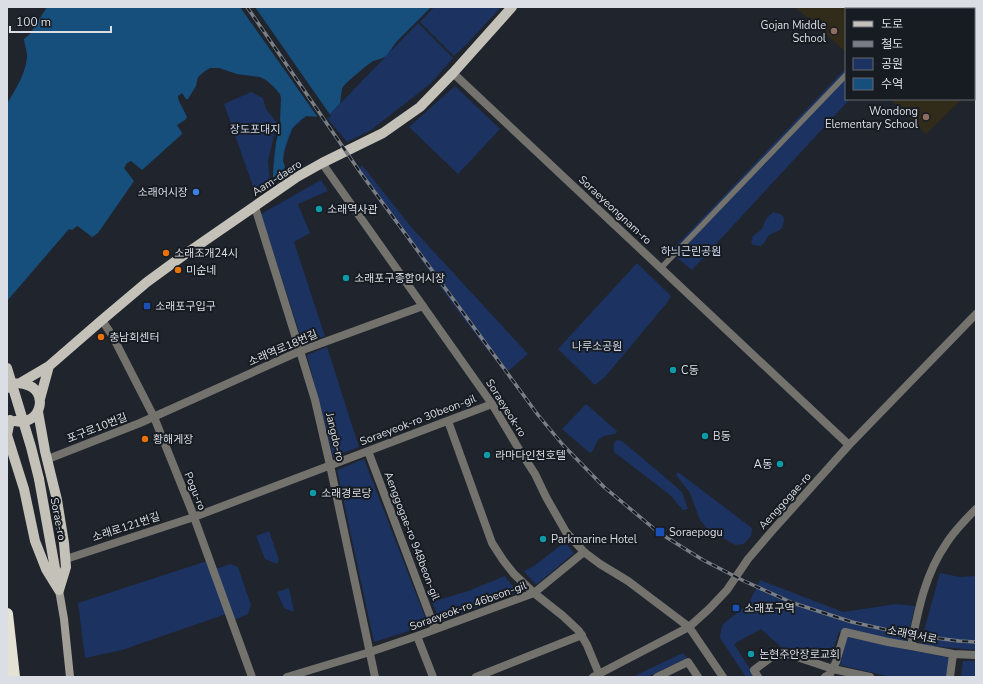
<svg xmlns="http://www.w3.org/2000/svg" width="983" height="684" font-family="'Nunito Sans','Noto Sans KR',sans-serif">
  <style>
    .education { fill: #312b1a }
    .green { fill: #1c3260; fill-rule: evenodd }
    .water { fill: #174f7c }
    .pier { fill: #20242c }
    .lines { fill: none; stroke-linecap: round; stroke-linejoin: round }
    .pedestrian { stroke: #73726d; stroke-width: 5.5 }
    .minor { stroke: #73726d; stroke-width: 8 }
    .tertiary { stroke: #73726d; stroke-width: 8 }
    .secondary { stroke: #a19f97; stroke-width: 8 }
    .primary { stroke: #c4c1b8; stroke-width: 10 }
    .motorway { stroke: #e4e1d5; stroke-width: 12 }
    .rail-casing { stroke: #7a7e85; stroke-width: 3.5 }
    .rail { stroke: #171b22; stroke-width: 2; stroke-dasharray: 6; stroke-linecap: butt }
    .primary-bridge { stroke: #c4c1b8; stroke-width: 10 }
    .education-dot { fill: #8d6e63; stroke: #171b22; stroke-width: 1.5 }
    .shop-dot { fill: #3f7fe0; stroke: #171b22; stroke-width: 1.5 }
    .culture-dot { fill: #0f9aa8; stroke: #171b22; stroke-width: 1.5 }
    .food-dot { fill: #e8710a; stroke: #171b22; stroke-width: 1.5 }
    .transit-dot { fill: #1a4fb4; stroke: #171b22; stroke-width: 1.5 }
    .labels { text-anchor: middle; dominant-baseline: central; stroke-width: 4; stroke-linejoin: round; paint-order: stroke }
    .poi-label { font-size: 11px; fill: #dbdee4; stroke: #171b22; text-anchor: start }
    .park-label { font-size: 11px; fill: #cfd9ed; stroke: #171b22 }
    .street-label { font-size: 11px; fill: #dbdee4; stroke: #171b22 }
  </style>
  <rect width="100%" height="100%" fill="#20242c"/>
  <path class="education" d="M795,7H890L888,9H846V52Z
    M890,99H962L926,134Z"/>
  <path class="green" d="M431,7L397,41L389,53L418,23L453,58L430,84L371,130L347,142L327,118L328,117L306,116L292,129L285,150L283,161L285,166L284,169L280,174L273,177V169L274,155L276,143L280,127L281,98L280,94L274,87ZM385,57L340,104L342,88L346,83L366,66L373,61Z
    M434,7H501L467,44L454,56L420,22Z
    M846,68V99H850L692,270L670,252Z
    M455,86L500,129L458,174L409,127Z
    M251,92L263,98L266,109L277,123L268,161L270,183L255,192L224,104Z
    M362,165L412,228L528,354L506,373C453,308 406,238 359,168Z
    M321,180L328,191L298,204L310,233L294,242L325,336L303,344L261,214Z
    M773,212L780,214L784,218C783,236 775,228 767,238C765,241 765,243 761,246L753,245L751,243L753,236L762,229L766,219Z
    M637,263L671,296L666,304L605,377L595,385L558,349Z
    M327,347L359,447L333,457L307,355Z
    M586,404L617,431L615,434C608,435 601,435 597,442C594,446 595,450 590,453L562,429Z
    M617,440L622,441L673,484L682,492L688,509L683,510L670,495L614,452C613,447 613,443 617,440Z
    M364,459L428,625L374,642L337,470Z
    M678,472L752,528L751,536L744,544L735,545L708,529L700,520L690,493L676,475Z
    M269,531L279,560L277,564L265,559L256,536Z
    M565,542L574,553L536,585L524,571L534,566Z
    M210,560L213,570L230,564L238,567L251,605L248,614L232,621L229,613L122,650L85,658L78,603Z
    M940,573L960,577L976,576V650L920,645Z
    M505,576L517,592L440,622L432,602L468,591Z
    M760,580L843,612L896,604L915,606L907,642L839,632L830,659L781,647L761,629L734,644L755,677H746L720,638L722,625L749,603Z
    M289,588L294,612L284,608L277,592Z
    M847,637L950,658L948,677H891L840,665Z
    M683,653L687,658L647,677H632Z
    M963,661H976V677H961Z"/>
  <path class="water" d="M47,7H431L397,41L386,56L380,59L373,61L366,66L346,83L342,88L340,103L327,117H324L306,116C302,119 295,124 292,129C288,138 283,150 283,160C283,164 286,165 284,169C282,173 278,175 274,177H273V174L276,143L280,127L281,98L280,94L274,87L266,80L260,77L237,74L219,68H210L205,71L198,77L196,86L188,99H186L182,93L178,96V99L187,117L185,120L177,125L182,133L181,135L142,170L131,161L127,163L124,168L134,181L98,233L92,237L79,227L77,226L72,230L69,229L7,301V104C15,90 27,72 27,55C27,49 24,44 24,39L30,34Z"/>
  <path class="pier" d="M240,7H255L331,116L329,118L325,119H319Z"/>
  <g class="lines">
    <path class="pedestrian" d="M909,9L911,7
      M661,268L846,75"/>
    <path class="minor" d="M255,207L300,351L315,400L330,465L375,677
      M448,421L492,543L503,560L514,574L534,593L563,616L579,631L587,645L599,674
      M368,451L435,629
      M48,459L140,423L300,351L423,306
      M66,559L194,517L492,404
      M417,636L433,677
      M911,646C918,611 925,574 946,544C954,531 965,520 976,509
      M287,677L370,652L417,636L534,593L584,552
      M476,677L582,635
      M657,677L688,662L698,677
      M758,677L754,670L774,655L788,654L833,669L870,677
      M825,677L830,674L836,662L845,632L888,642L911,646L953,654L976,655
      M950,677L953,654"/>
    <path class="tertiary" d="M453,73L849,445
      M322,163L492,404L520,451L535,474L546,497L566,532L584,552L600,564L628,581L689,627L723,677
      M102,320L113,337L154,417L191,509L252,677
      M593,677L689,627L709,609L727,590L748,559L772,531L849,445L976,314"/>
    <path class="secondary" d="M967,7L969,9
      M974,14L976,16
      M59,590L64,619L70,677"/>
    <path class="primary" d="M49,366L102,320L147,282L184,255L297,177L322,163L383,133L420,107L453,73L512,7
      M20,383L49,366L40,399
      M7,388C12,384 18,382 24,384C50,389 42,427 15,421
      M38,412L45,451L57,500L64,543L66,567L59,590
      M10,420L7,435L24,489L35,541L46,569L59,590
      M39,479L58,585"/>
    <path class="motorway" d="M7,614L14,677"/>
    <g class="rail-casing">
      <path id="rail" d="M247,7L360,172L538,415L563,445L604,487L658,532L703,560L744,581L793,603L852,622L905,634L959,641L976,642"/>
    </g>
    <use href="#rail" class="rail"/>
    <path class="primary-bridge" d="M7,368L31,447L39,479"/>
  </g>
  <g class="education-dot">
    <circle cx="834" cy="31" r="4"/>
    <circle cx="926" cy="117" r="4"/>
  </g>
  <circle class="shop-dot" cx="196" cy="192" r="4"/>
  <g class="culture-dot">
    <circle cx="319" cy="209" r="4"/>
    <circle cx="346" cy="278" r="4"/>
    <circle cx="673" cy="370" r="4"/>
    <circle cx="705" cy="436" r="4"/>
    <circle cx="487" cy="455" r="4"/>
    <circle cx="780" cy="464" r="4"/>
    <circle cx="313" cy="493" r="4"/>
    <circle cx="543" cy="539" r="4"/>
    <circle cx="751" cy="654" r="4"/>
  </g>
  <g class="food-dot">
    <circle cx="166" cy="253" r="4"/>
    <circle cx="178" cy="270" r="4"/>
    <circle cx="101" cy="337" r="4"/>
    <circle cx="145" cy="439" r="4"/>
  </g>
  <g class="transit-dot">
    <rect x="143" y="302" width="8" height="8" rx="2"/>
    <rect x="655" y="527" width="10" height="10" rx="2"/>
    <rect x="732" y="604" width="8" height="8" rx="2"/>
  </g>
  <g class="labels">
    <g class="poi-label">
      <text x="826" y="25" text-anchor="end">Gojan Middle<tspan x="826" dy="13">School</tspan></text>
      <text x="918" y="111" text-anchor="end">Wondong<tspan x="918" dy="13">Elementary School</tspan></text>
      <text x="188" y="192" text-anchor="end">소래어시장</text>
      <text x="327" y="209">소래역사관</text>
      <text x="174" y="253">소래조개24시</text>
      <text x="186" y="270">미순네</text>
      <text x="354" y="278">소래포구종합어시장</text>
      <text x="155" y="306">소래포구입구</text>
      <text x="109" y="337">충남회센터</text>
      <text x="681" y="370">C동</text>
      <text x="713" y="436">B동</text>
      <text x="153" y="439">황해게장</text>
      <text x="495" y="455">라마다인천호텔</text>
      <text x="772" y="464" text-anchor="end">A동</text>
      <text x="321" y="493">소래경로당</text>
      <text x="669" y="532">Soraepogu</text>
      <text x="551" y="539">Parkmarine Hotel</text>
      <text x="744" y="608">소래포구역</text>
      <text x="759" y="654">논현주안장로교회</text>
    </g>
    <g class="park-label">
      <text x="255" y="129">장도포대지</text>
      <text x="691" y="251">하늬근린공원</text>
      <text x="597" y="346">나루소공원</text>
    </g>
    <g class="street-label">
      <text transform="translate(277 178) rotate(-33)">Aam-daero</text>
      <text transform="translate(615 210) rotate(43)">Soraeyeongnam-ro</text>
      <text transform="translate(283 348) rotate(-23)">소래역로18번길</text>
      <text transform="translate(506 408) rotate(58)">Soraeyeok-ro</text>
      <text transform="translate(418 420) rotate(-21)">Soraeyeok-ro 30beon-gil</text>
      <text transform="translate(97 428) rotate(-21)">포구로10번길</text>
      <text transform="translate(335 437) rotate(77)">Jangdo-ro</text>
      <text transform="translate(195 491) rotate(68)">Pogu-ro</text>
      <text transform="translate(785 501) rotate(-48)">Aenggogae-ro</text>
      <text transform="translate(58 519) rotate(79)">Sorae-ro</text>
      <text transform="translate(126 527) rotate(-18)">소래로121번길</text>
      <text transform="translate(412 536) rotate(69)">Aenggogae-ro 948beon-gil</text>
      <text transform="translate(468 606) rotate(-20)">Soraeyeok-ro 46beon-gil</text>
      <text transform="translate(912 635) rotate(11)">소래역서로</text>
    </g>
  </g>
  <rect width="983" height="684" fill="none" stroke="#dbdee4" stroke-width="16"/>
  <rect x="845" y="8" width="130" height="92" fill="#171b22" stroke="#656970"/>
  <rect x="853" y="21" width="20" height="6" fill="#c4c1b8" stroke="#656970"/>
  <text x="881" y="28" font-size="12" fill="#dbdee4">도로</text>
  <rect x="853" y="41" width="20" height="6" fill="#7a7e85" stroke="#656970"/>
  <text x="881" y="48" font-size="12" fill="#dbdee4">철도</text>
  <rect x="853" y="58" width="20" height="12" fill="#1c3260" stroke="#656970"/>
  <text x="881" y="68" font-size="12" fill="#dbdee4">공원</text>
  <rect x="853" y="78" width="20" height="12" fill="#174f7c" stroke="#656970"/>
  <text x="881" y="88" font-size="12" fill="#dbdee4">수역</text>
  <path d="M10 26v6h101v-6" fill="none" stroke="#dbdee4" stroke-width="2"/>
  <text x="16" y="26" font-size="12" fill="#dbdee4" stroke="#171b22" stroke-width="3" paint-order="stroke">100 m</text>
</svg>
